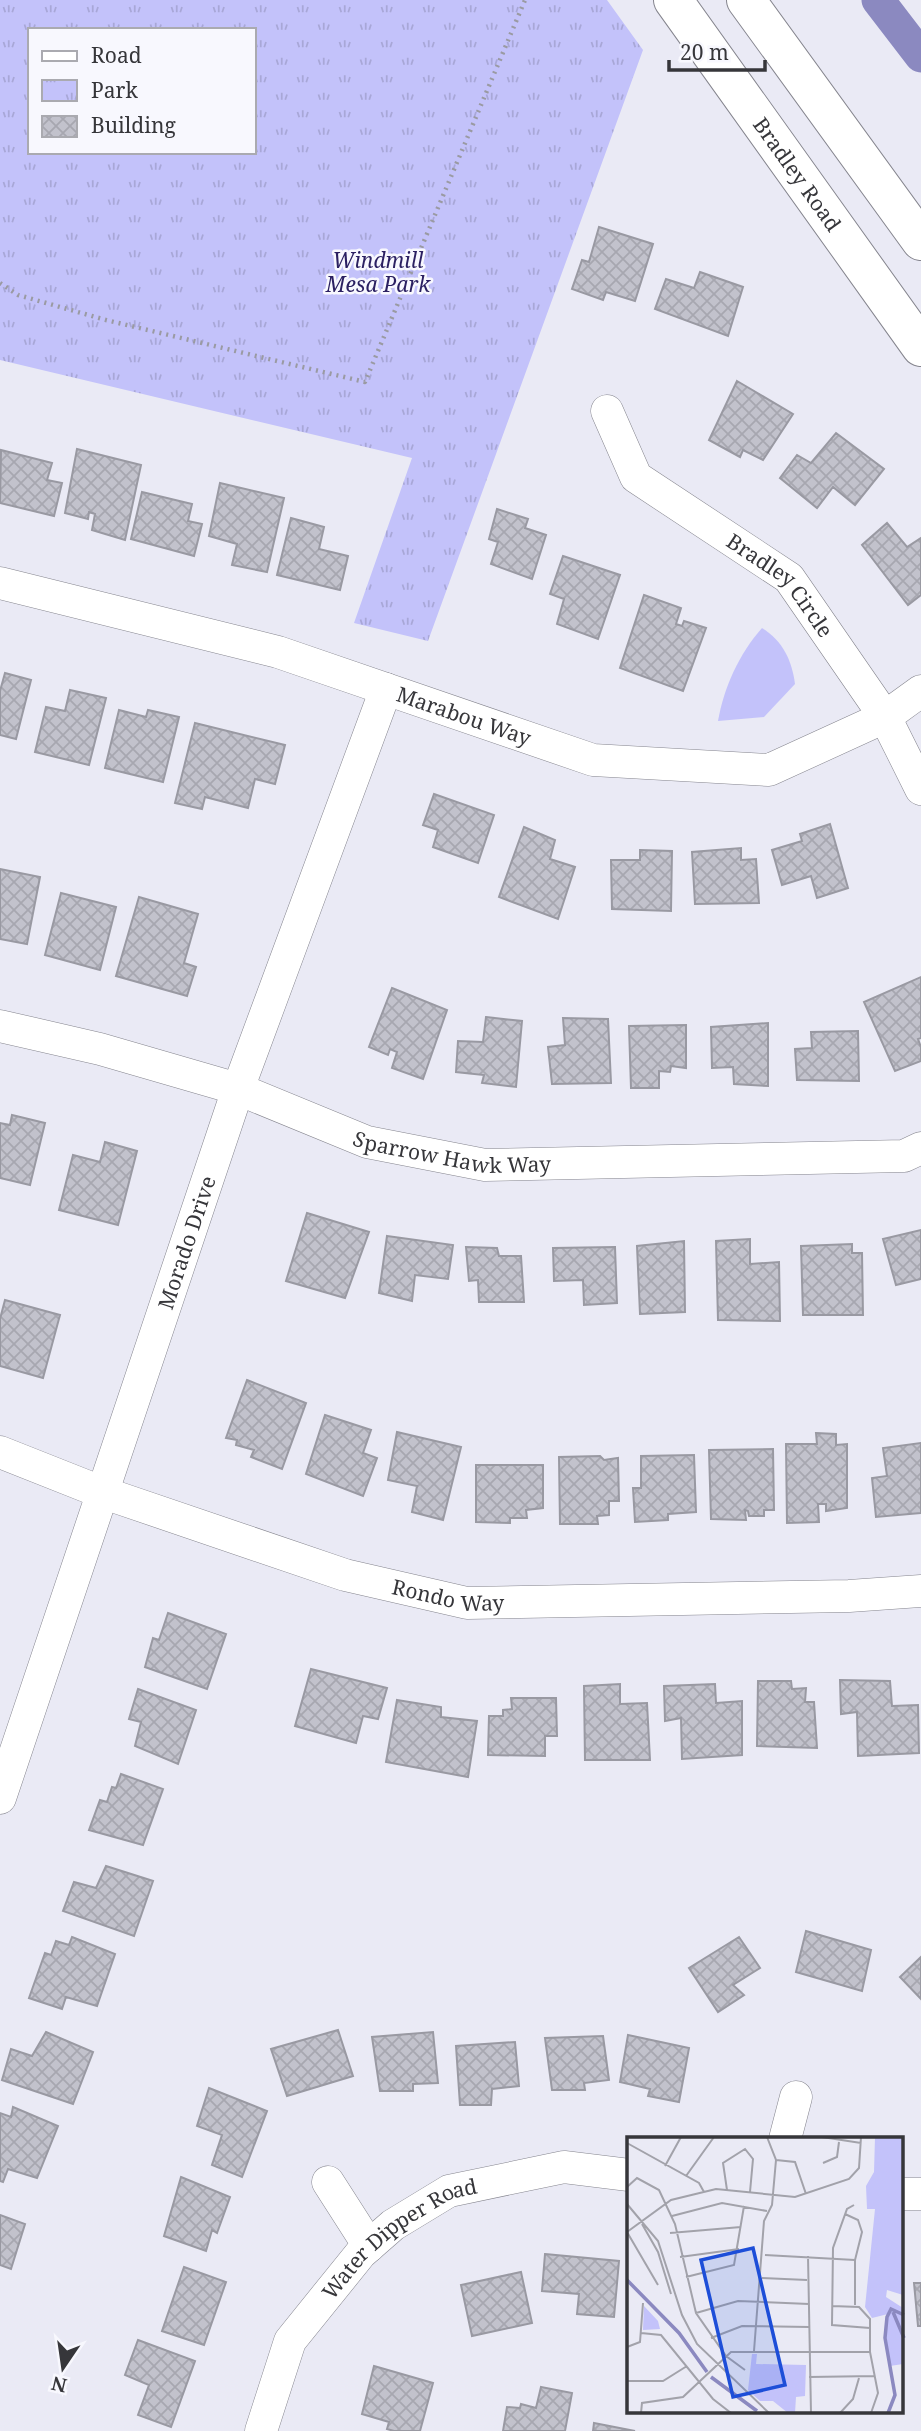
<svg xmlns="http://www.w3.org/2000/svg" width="921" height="2431" font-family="'Noto Serif',serif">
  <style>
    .park { fill: url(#park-tufts); fill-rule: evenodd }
    .garden { fill: #c3c2fa }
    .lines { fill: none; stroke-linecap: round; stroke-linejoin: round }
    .canal { stroke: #8b89c0; stroke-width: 33 }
    .building { fill: url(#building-cross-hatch); stroke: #9999a2; stroke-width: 2 }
    .minor-casing { stroke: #85858e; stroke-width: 33 }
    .primary-casing { stroke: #85858e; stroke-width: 40 }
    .path { stroke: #9a9aa2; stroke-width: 4.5; stroke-dasharray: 2 5; stroke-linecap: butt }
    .minor { stroke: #fff; stroke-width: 32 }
    .primary { stroke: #fff; stroke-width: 38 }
    .labels { text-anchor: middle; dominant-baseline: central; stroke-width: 5; stroke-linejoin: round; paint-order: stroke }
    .street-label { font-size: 21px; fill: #36363a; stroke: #f8f8fe }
    .park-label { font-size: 21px; font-style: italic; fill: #2b2062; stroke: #f8f8fe }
    .inset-river { fill: none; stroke: #8b89c0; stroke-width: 3.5 }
    .inset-road { fill: none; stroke: #a2a2aa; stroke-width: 2 }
    .view { fill: #1d4ed8; fill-opacity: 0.15; stroke: #1d4ed8; stroke-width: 3.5 }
    .inset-edge { fill: none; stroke: #36363a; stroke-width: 3.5 }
  </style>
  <defs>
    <pattern id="park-tufts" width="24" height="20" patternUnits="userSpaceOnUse" patternTransform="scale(1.75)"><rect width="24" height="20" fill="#c3c2fa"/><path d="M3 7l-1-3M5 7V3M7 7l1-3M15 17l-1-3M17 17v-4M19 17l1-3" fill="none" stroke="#a8a7d7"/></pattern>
    <pattern id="building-cross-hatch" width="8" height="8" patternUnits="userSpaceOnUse" patternTransform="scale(1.75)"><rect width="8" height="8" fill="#c2c2cc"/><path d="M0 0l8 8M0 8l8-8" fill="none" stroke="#a7a7b0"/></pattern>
  </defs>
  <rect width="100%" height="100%" fill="#eaeaf5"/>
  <path class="park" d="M0,0H607L643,50L428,641L354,623L412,458L0,360ZM30,30H254V152H30Z"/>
  <path class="garden" d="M762,628C783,641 792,661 795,684L764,717L718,721C724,687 739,654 762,628Z"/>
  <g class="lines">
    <path class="canal" d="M878,0L921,56"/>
  </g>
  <path class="building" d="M599,227L653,244L635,301L606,292L603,300L572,289L582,260L589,262Z
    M700,272L743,287L728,336L655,309L666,279L694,288Z
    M737,381L793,414L763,460L743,450L740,457L709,440Z
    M836,433L884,469L855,505L833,487L817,508L780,478L797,455L811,463Z
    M77,449L141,465L125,540L92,530L95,514L89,512L88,519L65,513Z
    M1,450L52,463L47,480L62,483L54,516L0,503Z
    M220,483L284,498L267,572L232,565L237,544L209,536Z
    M142,492L192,504L188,521L202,524L194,556L131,539Z
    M497,509L528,519L525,528L546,535L532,579L491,564L498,542L489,539Z
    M291,518L324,527L319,549L348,556L340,590L277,575Z
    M887,523L907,547L921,538V595L908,605L862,545Z
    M563,556L620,575L598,639L557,624L564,599L550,594Z
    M644,595L681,608L676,624L682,626L684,621L706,628L683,691L620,668Z
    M5,673L31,680L16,739L0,735V691Z
    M70,690L106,698L89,765L35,752L46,707L65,711Z
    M119,710L146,717L148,710L179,717L163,782L105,768Z
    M195,723L285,745L275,784L255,779L248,808L205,797L202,809L175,803Z
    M434,794L494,815L478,863L433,847L438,830L423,825Z
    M830,824L848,888L817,898L811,876L782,885L772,850L802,841L800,834Z
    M524,827L555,840L550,859L575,867L558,919L499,897Z
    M741,848V860L756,859L759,903L695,904L692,852Z
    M640,850L672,851L671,911L612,909L611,860H640Z
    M0,869L40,877L27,944L0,939Z
    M61,893L116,907L100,970L45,955Z
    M139,897L198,914L184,963L196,967L187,996L116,976Z
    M921,977V1038L918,1039L921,1047V1061L895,1071L864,1002Z
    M392,988L447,1010L423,1079L392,1068L397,1052L390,1049L388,1055L369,1047Z
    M486,1017L522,1021L516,1087L482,1083L484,1075L456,1072L458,1041L483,1042Z
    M563,1018L608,1019L611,1083L552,1084L548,1047L565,1045Z
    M768,1023V1086L734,1084L733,1067L712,1068L711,1027Z
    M686,1025V1068L671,1066L670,1072L659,1071V1088H631L629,1026Z
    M858,1031L859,1081L797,1080L795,1049L812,1048L811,1032Z
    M12,1115L45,1123L30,1185L0,1178V1123L10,1125Z
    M105,1142L137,1151L118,1225L59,1210L73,1155L100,1162Z
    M307,1213L369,1232L345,1298L286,1281Z
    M921,1230V1279L896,1285L883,1239Z
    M387,1236L453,1245L448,1279L415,1275L412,1301L379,1293Z
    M750,1239V1264L779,1262L780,1321L718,1320L716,1241Z
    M684,1241L685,1312L640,1314L637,1246Z
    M852,1244V1253H862L863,1315H803L801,1246Z
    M466,1247L497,1248L499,1256H521L524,1302H479L478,1280L469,1281Z
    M615,1247L617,1303L584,1305L583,1280L554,1281L553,1248Z
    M5,1300L60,1315L43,1378L0,1366V1319Z
    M247,1380L306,1403L282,1469L251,1457L254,1450L236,1445L237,1440L226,1438Z
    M325,1415L371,1430L363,1453L377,1458L363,1496L306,1474Z
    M397,1432L461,1447L443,1520L412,1512L417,1486L388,1480Z
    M816,1433L836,1434V1445L847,1444V1508L826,1511V1504H818L819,1522L787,1523L786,1444H817Z
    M921,1443V1513L876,1517L872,1478L887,1476L883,1448Z
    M773,1449L774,1510H764V1516H749L748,1511L745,1510L746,1520L711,1519L709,1450Z
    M694,1455L696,1512L668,1514V1520L635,1522L633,1488H641V1456Z
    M600,1456L604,1460L618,1458L619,1501H609V1515L597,1516L598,1524H560L559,1457Z
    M476,1465H543V1508L526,1510L527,1518H510V1523L476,1522Z
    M168,1613L226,1634L207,1689L145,1667L153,1638L159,1640Z
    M311,1669L387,1688L378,1719L363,1716L356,1743L295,1726Z
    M840,1680L890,1681L892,1706L918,1705L919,1753L858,1756L857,1712L841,1714Z
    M758,1681H791L792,1689L806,1688L805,1702H814L817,1748L757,1746Z
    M620,1684V1704L647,1703L650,1760H585L584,1686Z
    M715,1684L716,1703L742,1701V1755L682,1759L681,1718L665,1721L664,1686Z
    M138,1689L196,1710L178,1764L135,1746L141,1722L129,1719Z
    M511,1698H556L557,1736H545V1756L488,1755L489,1716H503V1710L512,1709Z
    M397,1700L441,1707V1717L477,1721L468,1777L386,1762Z
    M121,1774L163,1789L143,1845L89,1830L100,1800L107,1802L112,1787L116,1788Z
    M106,1866L153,1881L134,1936L63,1911L74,1882L96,1888Z
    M806,1931L871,1950L862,1991L796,1972Z
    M72,1937L115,1954L97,2006L66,1997L62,2009L29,1998L45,1953L51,1955L56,1941L69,1945Z
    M739,1937L760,1968L733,1985L744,1995L718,2012L689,1968Z
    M921,1957V1999L900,1977Z
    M338,2030L353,2076L287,2096L271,2049Z
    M46,2032L93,2052L73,2104L2,2080L11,2049L32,2056Z
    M433,2032L438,2083L413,2084V2091H380L372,2037Z
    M628,2035L689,2048L679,2102L648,2096L650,2089L620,2082Z
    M603,2036L609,2080L584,2083L585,2090H552L545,2038Z
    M515,2042L519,2086L492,2089L491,2105H460L456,2046Z
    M209,2088L267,2111L242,2177L212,2165L222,2135L197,2126Z
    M13,2107L58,2126L37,2178L8,2169L3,2182L0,2181V2113L11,2117Z
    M181,2177L230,2197L217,2233L212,2230L206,2251L164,2236Z
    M0,2215L25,2224L11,2269L0,2265Z
    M545,2254L619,2261L614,2317L577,2314L579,2294L542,2291Z
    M184,2267L226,2282L204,2345L162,2331Z
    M521,2272L532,2323L472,2336L461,2285Z
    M914,2283H921V2326H918Z
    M138,2340L195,2361L171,2427L138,2415L149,2385L125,2375Z
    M374,2366L433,2383L420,2431H394L387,2429L389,2422L362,2414Z
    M541,2387L572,2393L565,2431H503L507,2407L520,2408L521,2404L536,2408Z
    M594,2423L635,2431H593Z"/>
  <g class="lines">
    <g class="minor-casing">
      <g id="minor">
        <path id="s1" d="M607,411L636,477L789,578L885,717L921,789"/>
        <path id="s2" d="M0,583L278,652L593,760L769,770L885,717L921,691"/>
        <path id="s3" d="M0,1026L100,1049L238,1089L367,1142L485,1165L904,1156L921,1148"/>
        <path id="s4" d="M0,1452L101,1492L345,1575L467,1603L849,1596L921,1591"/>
        <path id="s5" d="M0,1798L238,1089L386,689"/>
        <path d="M785,2139L796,2097"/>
        <path d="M328,2182L369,2246"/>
        <path d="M902,2194H921"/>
        <path id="s6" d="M261,2431L290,2341L361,2253L393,2225L449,2191L564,2167L629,2175"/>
      </g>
    </g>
    <g class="primary-casing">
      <g id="primary">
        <path id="s7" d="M673,0L921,347"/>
        <path d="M746,0L921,241"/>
      </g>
    </g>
    <path class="path" d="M0,283L18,295L106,320L365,382L525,0"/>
    <use href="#minor" class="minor"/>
    <use href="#primary" class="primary"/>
  </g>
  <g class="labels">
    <g class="street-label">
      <text stroke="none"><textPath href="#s7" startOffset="214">Bradley Road</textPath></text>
      <text stroke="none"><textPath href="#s1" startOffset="254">Bradley Circle</textPath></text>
      <text stroke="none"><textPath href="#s2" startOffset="483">Marabou Way</textPath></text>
      <text stroke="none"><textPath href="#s3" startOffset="472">Sparrow Hawk Way</textPath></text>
      <text stroke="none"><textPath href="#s5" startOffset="586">Morado Drive</textPath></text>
      <text stroke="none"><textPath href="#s4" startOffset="472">Rondo Way</textPath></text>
      <text stroke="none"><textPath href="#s6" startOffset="248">Water Dipper Road</textPath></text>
    </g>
    <g class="park-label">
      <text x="378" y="260">Windmill<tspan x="378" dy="24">Mesa Park</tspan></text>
    </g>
  </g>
  <g transform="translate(627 2137)">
    <rect width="276" height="276" fill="#eaeaf5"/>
    <path d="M248,0H276V158L260,153L259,160L276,171V227L263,229L258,201L261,177L245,181L238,170L248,72H240L239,49L247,35Z" fill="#c3c2fa"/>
    <path d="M17,169L31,184L33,192L16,193ZM125,217H130L129,227L179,228L178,259L169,260L168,276H161L146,264H133L121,253Z" fill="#c3c2fa"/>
    <path class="inset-river" d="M0,143L52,196L80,235M266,175L277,201M84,240L130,274M261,276L268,258L258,201L260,180L264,172L277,178"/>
    <path class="inset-road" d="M195,0L234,6M0,6L72,46L77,55M149,23L168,25L179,57M196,26L210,20L212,5M38,29L54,0M59,39L87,0M0,50L10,41L32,53L48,87L69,176L99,219L118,233M100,53L96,26L118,12L126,22L123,55M0,67L31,104L55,178L70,207L142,276M227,68L220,72L206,111L205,188L243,191M218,77L231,83L235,95L228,123V168M45,79L95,66L140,74M15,87L31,115L44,157M0,95L44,63L89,52L168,60L222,42L232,31L234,0M0,95L31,148M43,96L114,90M138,118L228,123M181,119L184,276M53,120L112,112M59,140L107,128L117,69M135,141L180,143M205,169L232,170L243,182V215L251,256L244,276M69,176L111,164L182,167M14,196L34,198L86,262L104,276M84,201L115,189L182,190M0,210L13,205L16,166M127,214L137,84L145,68L149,23L140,0M182,240L248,239M0,244H36L60,229M14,276L15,266L56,260L104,215H243M213,276L226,262L232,241"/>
    <path class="view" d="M126,111L158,248L106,260L74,123Z"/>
    <rect width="276" height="276" class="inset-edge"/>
  </g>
  <rect x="28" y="28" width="228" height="126" fill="#f8f8fe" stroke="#aaaab0" stroke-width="2"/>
  <rect x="42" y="51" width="35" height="10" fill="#ffffff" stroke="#aaaab0" stroke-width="2"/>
  <text x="91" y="63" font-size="21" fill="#36363a">Road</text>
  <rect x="42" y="80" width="35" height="21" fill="url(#park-tufts)" stroke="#aaaab0" stroke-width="2"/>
  <text x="91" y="98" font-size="21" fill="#36363a">Park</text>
  <rect x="42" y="116" width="35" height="21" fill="url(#building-cross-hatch)" stroke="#aaaab0" stroke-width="2"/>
  <text x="91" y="133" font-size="21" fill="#36363a">Building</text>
  <g transform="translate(63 2368) rotate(193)" stroke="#f8f8fe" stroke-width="5" paint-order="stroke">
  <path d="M0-5L12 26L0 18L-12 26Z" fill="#36363a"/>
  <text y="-10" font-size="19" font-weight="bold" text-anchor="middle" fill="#36363a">N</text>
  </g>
  <path d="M669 60v10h96v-10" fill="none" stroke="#36363a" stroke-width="3.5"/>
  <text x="680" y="60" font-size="21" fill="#36363a" stroke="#f8f8fe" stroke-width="5" paint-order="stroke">20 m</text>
</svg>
